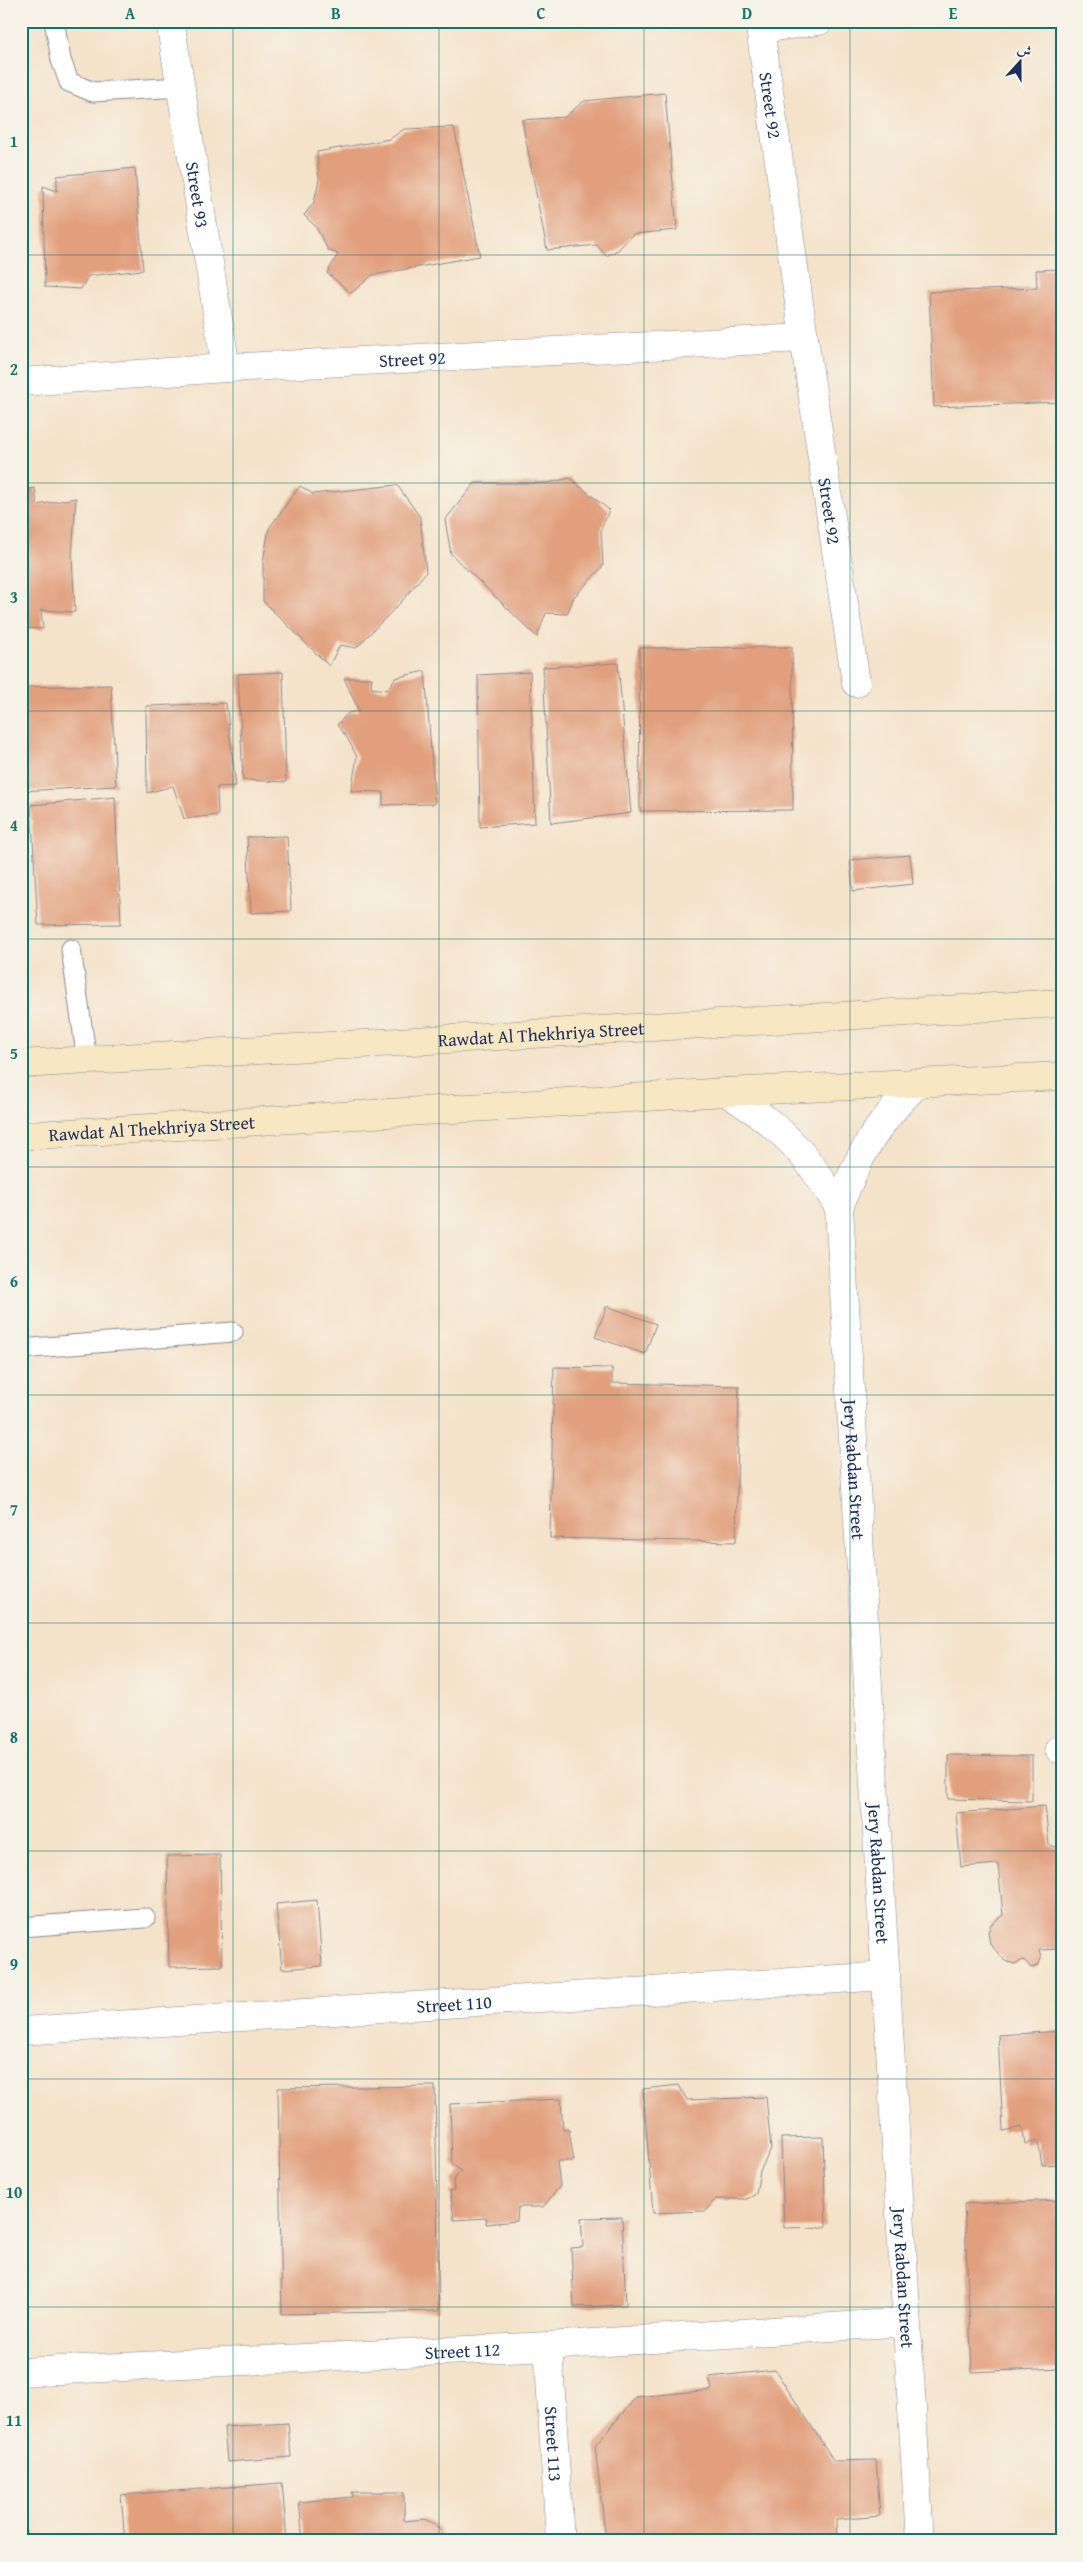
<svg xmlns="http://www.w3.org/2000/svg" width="1083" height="2562" font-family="'Gentium Book Plus',Amiri,serif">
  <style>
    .building { fill: #e19f7d }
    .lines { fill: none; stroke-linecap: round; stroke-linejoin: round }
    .lane-casing { stroke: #888894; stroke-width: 21 }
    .street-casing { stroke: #888894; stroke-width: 29 }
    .secondary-casing { stroke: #888894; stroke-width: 29 }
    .lane { stroke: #fff; stroke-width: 19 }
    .street { stroke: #fff; stroke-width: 28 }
    .secondary { stroke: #f7e8c3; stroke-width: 28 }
    .grid { fill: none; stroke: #0f766e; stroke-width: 1; stroke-opacity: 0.55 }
    .labels { text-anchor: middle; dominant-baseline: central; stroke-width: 4; stroke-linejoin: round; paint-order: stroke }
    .street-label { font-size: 18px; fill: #1b2f5e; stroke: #f7f3e8 }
    .neatline { fill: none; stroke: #0f766e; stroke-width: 2 }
    .grid-label { font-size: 16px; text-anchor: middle; font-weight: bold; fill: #0f766e }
  </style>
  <rect width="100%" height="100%" fill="#f7f3e8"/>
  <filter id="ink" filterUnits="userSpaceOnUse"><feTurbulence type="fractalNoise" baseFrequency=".02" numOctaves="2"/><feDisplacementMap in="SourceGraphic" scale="10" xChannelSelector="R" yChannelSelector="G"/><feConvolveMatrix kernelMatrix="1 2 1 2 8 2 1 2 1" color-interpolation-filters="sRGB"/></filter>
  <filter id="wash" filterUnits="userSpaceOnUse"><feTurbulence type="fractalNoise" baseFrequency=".0096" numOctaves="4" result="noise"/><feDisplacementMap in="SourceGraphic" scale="20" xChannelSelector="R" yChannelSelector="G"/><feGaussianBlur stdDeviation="1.12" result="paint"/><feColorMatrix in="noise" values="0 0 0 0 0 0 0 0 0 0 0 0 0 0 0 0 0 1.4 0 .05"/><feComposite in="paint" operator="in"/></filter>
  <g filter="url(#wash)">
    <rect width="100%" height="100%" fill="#f4e2c9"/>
    <g id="blocks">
      <path class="building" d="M665,93L677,230L633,234L618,250L606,256L597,245L547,250L522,120L565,117L584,101Z
        M454,127L480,256L373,275L351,293L327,273L338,254L328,250L316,227L304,215L314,202L319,179L317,152L390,139L404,129Z
        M135,168L143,270L88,276L81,289L45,287L43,186L57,191V176Z
        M1062,269V402L934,407L929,292L1037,288L1036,270Z
        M570,478L609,510L601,530L603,566L574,597L567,614L546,613L537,637L451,554L445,520L475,483H548Z
        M397,485L420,517L426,572L402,601L356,648L340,645L329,666L263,601V562L269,528L300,486L313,494Z
        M35,488L37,505L76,498L72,557L75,612L41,610L43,629L21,628V491Z
        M792,647L793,810L640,811L639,648Z
        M618,663L631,813L551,823L543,667Z
        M425,671L435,804L383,805V792L351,791L357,757L348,739L337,725L348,713L359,711L344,678H372L371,688L387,690L395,678Z
        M283,672L286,782L243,780L238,674Z
        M530,672L535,823L480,827L478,675Z
        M111,685L116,786L21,791V687Z
        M226,703L236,786L217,787L218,815L184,819L173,786L147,793L146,706Z
        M115,797L121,924L38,925L31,805Z
        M287,836L291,911L251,913L247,837Z
        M910,855L913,884L853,891L850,860Z
        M607,1306L656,1324L645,1354L595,1337Z
        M554,1367L612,1368V1383L739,1386L736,1542L550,1538Z
        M948,1755L1032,1756V1801L948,1799Z
        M1045,1806L1049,1845L1062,1849V1949L1039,1950L1041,1959L1038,1966L1031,1968L1024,1960L1014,1964L1005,1961L990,1944L988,1932L991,1924L1003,1915L998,1864L961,1867L956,1813Z
        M220,1855L222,1966L169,1967L167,1856Z
        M317,1900L322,1966L282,1969L276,1904Z
        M1062,2031V2164L1042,2165L1038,2141L1025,2144L1022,2127L1003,2131L998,2035Z
        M679,2085L687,2100L766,2097L771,2149L760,2171L756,2194L747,2199H716L705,2211L653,2213L643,2089Z
        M435,2086L439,2311L282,2314L278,2088Z
        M561,2099L563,2130H569L574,2161H557L560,2186L543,2207H518L517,2221L486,2224L487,2218L454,2220L450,2191L454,2190L453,2180L461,2171L452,2164L450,2104Z
        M823,2137L826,2227L784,2228L781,2138Z
        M1062,2200V2368L972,2372L964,2204Z
        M622,2217L626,2305L574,2307L571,2248L583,2247L581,2218Z
        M775,2370L834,2461L876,2460L880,2516L836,2520L837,2541H606L595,2446L636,2397L712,2390L709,2377Z
        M288,2423L291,2457L227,2462L224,2427Z
        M282,2483L287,2541H125L121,2495Z
        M352,2492H404V2521L424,2519L433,2523L439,2528L446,2541H303L299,2502L353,2497Z
        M21,2523L27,2531L29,2541H21Z"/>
    </g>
  </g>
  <g filter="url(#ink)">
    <use href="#blocks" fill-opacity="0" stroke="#888894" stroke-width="1"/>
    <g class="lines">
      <g class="lane-casing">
        <path id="lane" d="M54,21L61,60L69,82L93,92L181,87
          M71,949L87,1061
          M21,1349L233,1332
          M21,1927L145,1918"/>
      </g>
      <g class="street-casing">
        <g id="street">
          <path id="s1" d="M170,21L226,368"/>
          <path id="s2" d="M759,21L804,338L856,683"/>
          <path d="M761,29L819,21"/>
          <path id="s3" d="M21,382L226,368L804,338"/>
          <path id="s4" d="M917,1084C878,1122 857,1156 839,1208L920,2541"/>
          <path d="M726,1092C782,1127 805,1151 839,1208"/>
          <path d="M1059,1749H1062"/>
          <path id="s5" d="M21,2031L886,1976"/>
          <path id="s6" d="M548,2346L560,2541"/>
          <path id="s7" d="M21,2372L548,2346L906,2322"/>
        </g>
      </g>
      <g class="secondary-casing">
        <g id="secondary">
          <path id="s8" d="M21,1064L1062,1003"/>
          <path id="s9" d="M21,1136L726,1092L1062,1076"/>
        </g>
      </g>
      <use href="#lane" class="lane"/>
      <use href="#street" class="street"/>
      <use href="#secondary" class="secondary"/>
    </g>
  </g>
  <path class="grid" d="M233,21V2541M439,21V2541M644,21V2541M850,21V2541M21,255H1062M21,483H1062M21,711H1062M21,939H1062M21,1167H1062M21,1395H1062M21,1623H1062M21,1851H1062M21,2079H1062M21,2307H1062"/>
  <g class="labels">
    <g class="street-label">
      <text stroke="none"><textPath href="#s2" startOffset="85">Street 92</textPath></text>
      <text stroke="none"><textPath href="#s1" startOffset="176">Street 93</textPath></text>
      <text stroke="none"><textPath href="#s3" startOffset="392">Street 92</textPath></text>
      <text stroke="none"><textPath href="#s2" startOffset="495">Street 92</textPath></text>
      <text stroke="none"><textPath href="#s8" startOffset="521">Rawdat Al Thekhriya Street</textPath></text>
      <text stroke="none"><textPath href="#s9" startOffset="131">Rawdat Al Thekhriya Street</textPath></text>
      <text stroke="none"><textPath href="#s4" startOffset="410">Jery Rabdan Street</textPath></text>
      <text stroke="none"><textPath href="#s4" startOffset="815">Jery Rabdan Street</textPath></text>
      <text stroke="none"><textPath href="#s5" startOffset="434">Street 110</textPath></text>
      <text stroke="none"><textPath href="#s4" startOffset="1220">Jery Rabdan Street</textPath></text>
      <text stroke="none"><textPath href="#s7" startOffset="442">Street 112</textPath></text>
      <text stroke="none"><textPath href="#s6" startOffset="98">Street 113</textPath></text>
    </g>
  </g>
  <rect width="1083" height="2562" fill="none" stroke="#f7f3e8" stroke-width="55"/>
  <g transform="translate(1020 62) rotate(21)" stroke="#f7f3e8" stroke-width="4" paint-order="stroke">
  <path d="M0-4L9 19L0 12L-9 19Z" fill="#1b2f5e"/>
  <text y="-8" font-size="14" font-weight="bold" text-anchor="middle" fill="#1b2f5e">ش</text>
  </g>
  <rect x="28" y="28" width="1028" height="2506" class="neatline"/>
  <g class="grid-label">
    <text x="130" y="19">A</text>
    <text x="336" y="19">B</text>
    <text x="541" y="19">C</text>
    <text x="747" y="19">D</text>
    <text x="953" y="19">E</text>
    <text x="14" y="147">1</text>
    <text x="14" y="375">2</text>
    <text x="14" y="603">3</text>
    <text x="14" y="831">4</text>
    <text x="14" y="1059">5</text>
    <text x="14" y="1287">6</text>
    <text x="14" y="1515">7</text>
    <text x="14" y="1743">8</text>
    <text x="14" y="1970">9</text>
    <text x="14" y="2198">10</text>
    <text x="14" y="2426">11</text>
  </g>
</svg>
